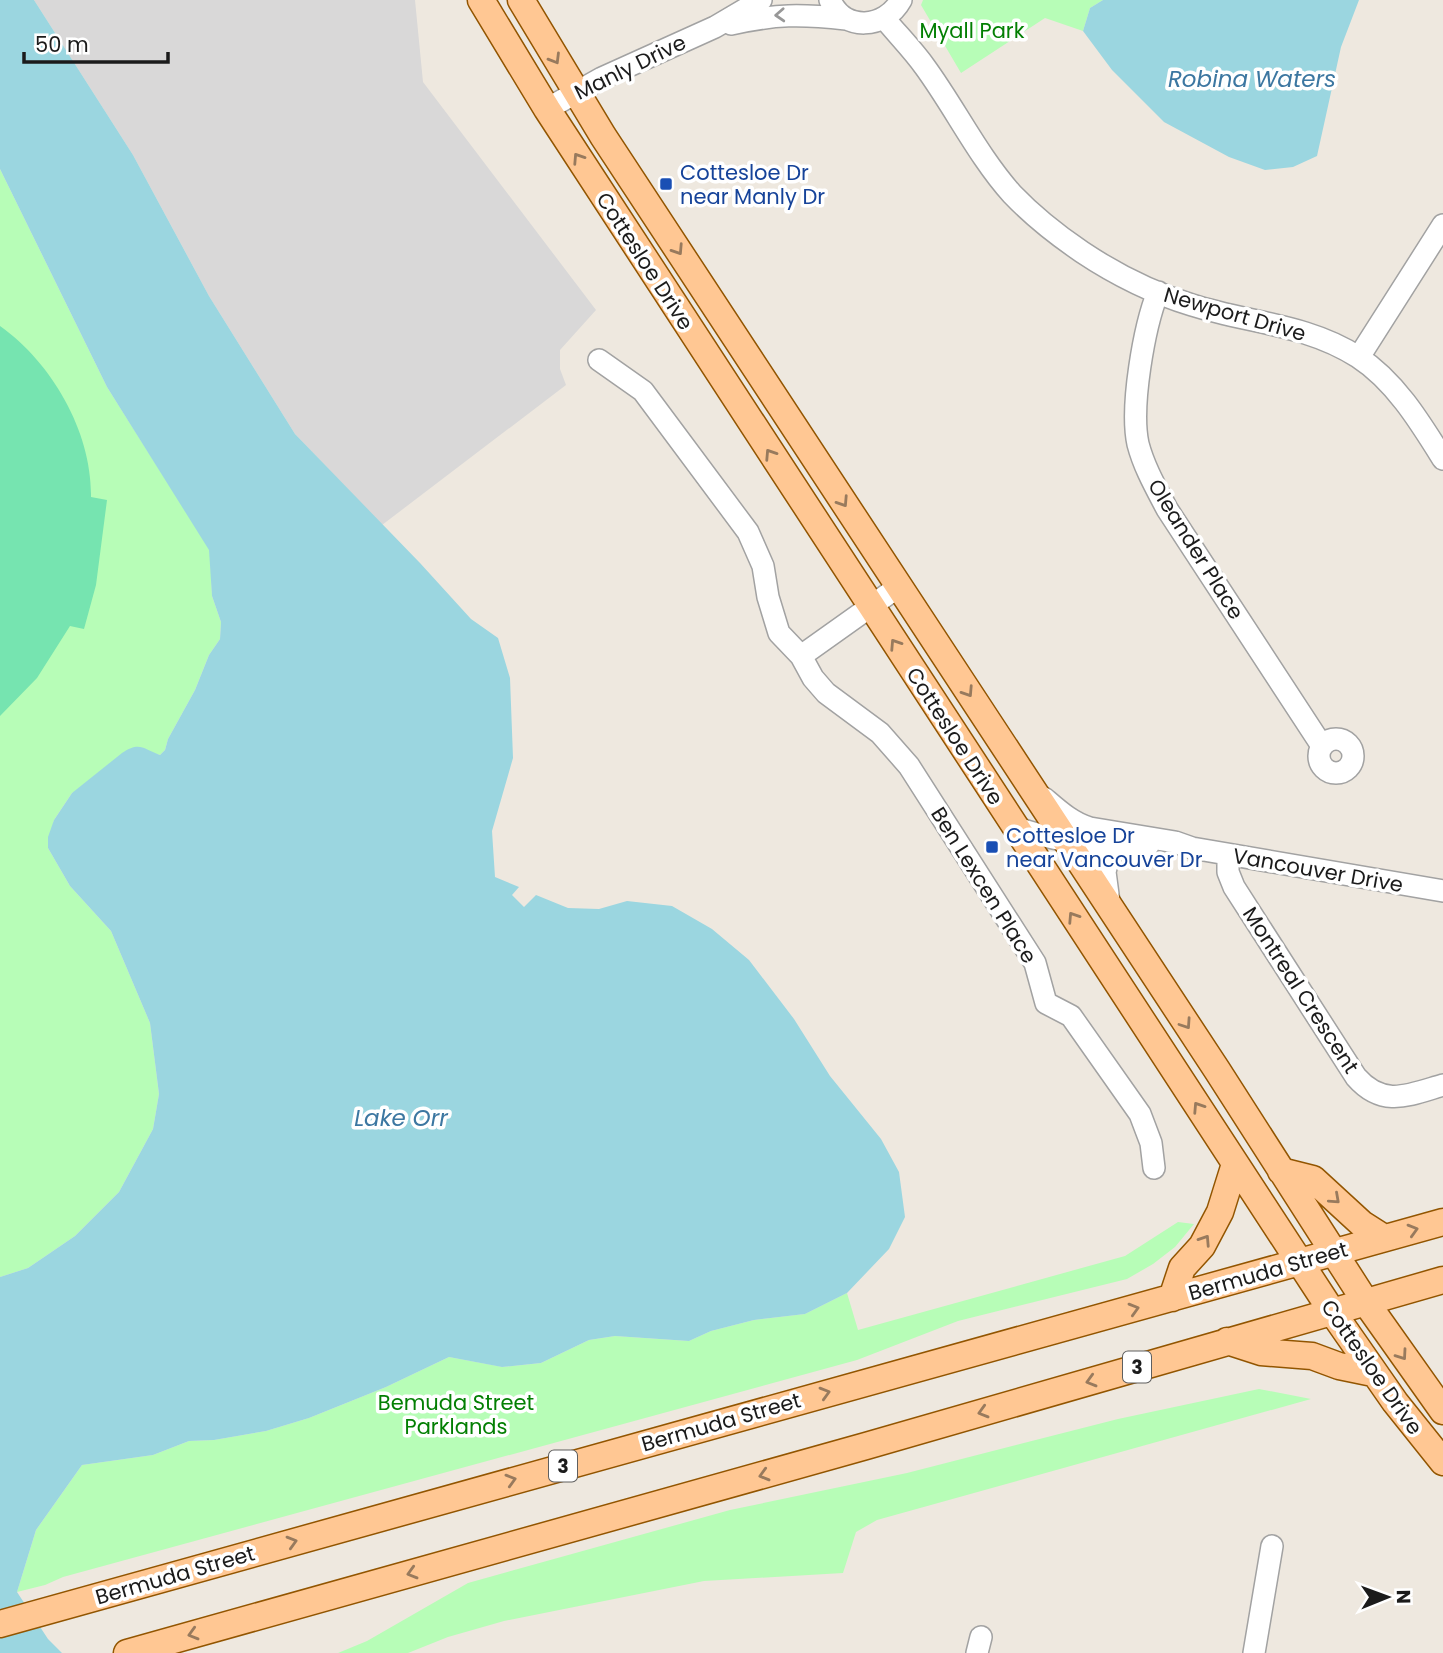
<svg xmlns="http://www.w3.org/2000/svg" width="1443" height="1653" font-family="Poppins,sans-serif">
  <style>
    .residential { fill: #d9d8d8 }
    .park { fill: #b7fdb7 }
    .pitch { fill: #76e4b0 }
    .water { fill: #9bd6e0 }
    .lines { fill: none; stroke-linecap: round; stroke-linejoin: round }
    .minor-casing { stroke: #a2a2a2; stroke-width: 24 }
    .major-casing { stroke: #925500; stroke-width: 29 }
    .minor { stroke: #fff; stroke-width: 21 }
    .major { stroke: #ffc793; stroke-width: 26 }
    .oneway { stroke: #989898 }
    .oneway2 { stroke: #987a5d }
    .transit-dot { fill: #1a4fb4; stroke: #fff; stroke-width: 2.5 }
    .labels { text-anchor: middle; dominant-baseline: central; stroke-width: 7; stroke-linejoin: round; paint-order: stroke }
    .shield { fill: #fff; stroke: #5f5f5f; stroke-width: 2 }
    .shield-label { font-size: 19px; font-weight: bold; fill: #1b1b1b }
    .park-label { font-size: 21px; fill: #037f03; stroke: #fff }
    .street-label { font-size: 21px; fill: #1b1b1b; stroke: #fff }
    .transit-label { font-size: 21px; fill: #164399; stroke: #fff; text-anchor: start }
    .water-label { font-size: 23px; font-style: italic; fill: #3c77a1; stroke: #fff }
  </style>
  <rect width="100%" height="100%" fill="#eee8df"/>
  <path class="residential" d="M34,0H415L423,82L596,310L560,350V369L566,385L382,525L295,434L209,296L133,155Z"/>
  <path class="park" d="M923,0H1103L1090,8L1083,31L1045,18L961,73L921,5Z
    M0,169L107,387L210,550L212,596L221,622L220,639L209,655L195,690L168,739L165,750L160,755L153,753L72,793L54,820L48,848L70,886L111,931L150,1023L159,1094L153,1129L119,1192L75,1236L28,1268L0,1277Z
    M1178,1222L1194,1224L1175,1247L1153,1264L1127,1279L958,1321L857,1360L63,1577L45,1585L17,1592L36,1530L82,1465L153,1455L189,1441L214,1440L266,1431L309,1418L386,1387L449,1357L503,1367L541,1363L589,1340L615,1336L689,1341L711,1331L754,1320L805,1314L847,1293L858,1330L1125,1256Z
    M1259,1389L1311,1399L877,1520L856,1532L843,1573L704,1581L504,1621L448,1637L408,1653H338L367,1641L468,1583L730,1510L907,1473L1118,1419Z"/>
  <path class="pitch" d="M0,326C52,363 92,432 91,497L107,500L96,585L84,629L70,626L37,678L0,716Z"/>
  <path class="water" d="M0,0H34L133,155L209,296L295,434L420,563L471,619L498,638L510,678L513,758L492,831L495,877L519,887L512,895L524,907L536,895L568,908L599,909L627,901L672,906L712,929L749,960L794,1019L830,1076L881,1139L899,1172L905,1217L889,1249L847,1293L805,1314L754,1320L711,1331L689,1341L615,1336L589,1340L541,1363L502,1367L449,1357L386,1387L309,1418L266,1431L214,1440L189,1441L153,1455L82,1465L36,1530L17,1592L48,1639L62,1653H0V1277L28,1268L75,1236L119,1192L153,1129L159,1094L150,1023L111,931L70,886L48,848V837L54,820L72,793L122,753C140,741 143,749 160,755L165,750L168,739L195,690L209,655L220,639L221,622L212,596L209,550L107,387L0,169Z
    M1103,0H1359L1341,47L1317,156L1293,167L1265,170L1229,157L1164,122L1112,70L1083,31L1090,8Z"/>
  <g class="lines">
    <g class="minor-casing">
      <path id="minor" d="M830,0C844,32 885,29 901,0
        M884,18C897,34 913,50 925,67C955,108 978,156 1012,194C1033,216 1057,235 1082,252C1115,274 1153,293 1192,305C1248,323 1307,324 1358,357C1395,381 1420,422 1443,459
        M731,24C776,14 801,14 846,19
        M547,109L602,78L715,27L761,0
        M1158,292C1144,327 1130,407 1138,444C1144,467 1156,488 1167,509L1322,746
        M1359,357L1443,225
        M599,360L643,391L748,532L763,566L768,597L779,633L801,656L813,678L826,693L880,733L909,766L1035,963L1046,1003L1071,1016L1140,1114L1151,1143L1154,1168
        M801,656L898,587
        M1319 756a17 17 0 1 1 34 0a17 17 0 1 1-34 0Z
        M1044,798C1058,810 1072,823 1090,828L1175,842L1192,848L1443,891
        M1015,827C1044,838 1095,848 1125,845
        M1228,855V872L1234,887L1356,1077C1383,1108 1409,1095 1443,1085
        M1109,902L1105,872L1109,855L1125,845L1148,846
        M977,1653L981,1637
        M1254,1653L1272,1546"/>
    </g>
    <g class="major-casing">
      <path id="major" d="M481,0L547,109L1331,1310L1395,1402L1443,1462
        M521,0L603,136L1217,1070L1365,1301L1443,1411
        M1281,1171L1313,1179L1362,1224L1384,1238
        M1172,1298L1182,1268L1202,1246L1220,1212L1235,1164
        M1227,1341L1261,1352L1312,1356L1339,1366L1373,1373
        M0,1624L1443,1222
        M127,1653L866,1446L1443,1280"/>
    </g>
    <use href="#minor" class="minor"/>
    <use href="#major" class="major"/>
  </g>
  <defs><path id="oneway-chevron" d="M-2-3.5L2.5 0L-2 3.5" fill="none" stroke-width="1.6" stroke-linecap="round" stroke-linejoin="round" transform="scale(1.75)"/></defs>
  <use class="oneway" href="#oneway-chevron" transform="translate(780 15) rotate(177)"/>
  <g class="oneway2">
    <use href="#oneway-chevron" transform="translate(555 59) rotate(59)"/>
    <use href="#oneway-chevron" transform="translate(578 158) rotate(-123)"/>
    <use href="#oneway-chevron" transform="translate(678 250) rotate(57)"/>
    <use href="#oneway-chevron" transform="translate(770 454) rotate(-123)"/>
    <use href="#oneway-chevron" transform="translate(843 502) rotate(57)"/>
    <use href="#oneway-chevron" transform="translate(895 644) rotate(-123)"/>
    <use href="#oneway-chevron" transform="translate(968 692) rotate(57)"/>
    <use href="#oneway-chevron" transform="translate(1073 917) rotate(-123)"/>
    <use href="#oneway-chevron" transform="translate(1186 1024) rotate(56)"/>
    <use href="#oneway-chevron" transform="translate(1198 1107) rotate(-123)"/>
    <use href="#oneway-chevron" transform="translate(1335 1199) rotate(42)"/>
    <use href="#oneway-chevron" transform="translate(1413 1230) rotate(-16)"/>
    <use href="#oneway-chevron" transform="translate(1205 1240) rotate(-57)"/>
    <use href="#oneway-chevron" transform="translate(1134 1309) rotate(-16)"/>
    <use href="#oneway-chevron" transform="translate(1402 1355) rotate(55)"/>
    <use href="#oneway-chevron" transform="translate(1091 1381) rotate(164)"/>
    <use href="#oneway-chevron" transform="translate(825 1393) rotate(-16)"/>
    <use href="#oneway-chevron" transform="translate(983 1412) rotate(164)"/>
    <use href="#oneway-chevron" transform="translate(764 1475) rotate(164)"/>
    <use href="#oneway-chevron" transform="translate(511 1480) rotate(-16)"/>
    <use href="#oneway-chevron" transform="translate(292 1542) rotate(-16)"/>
    <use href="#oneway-chevron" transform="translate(412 1573) rotate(164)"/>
    <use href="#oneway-chevron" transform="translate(193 1634) rotate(164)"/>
  </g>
  <g class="transit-dot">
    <rect x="659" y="177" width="14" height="14" rx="3.5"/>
    <rect x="985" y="840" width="14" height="14" rx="3.5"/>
  </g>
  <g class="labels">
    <g class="shield">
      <rect x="1123" y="1351.5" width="28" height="31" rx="5"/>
      <rect x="549" y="1450.5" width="28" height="31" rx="5"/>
    </g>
    <g class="shield-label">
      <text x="1137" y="1367">3</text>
      <text x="563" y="1466">3</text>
    </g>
    <g class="park-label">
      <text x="972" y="30">Myall Park</text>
      <text x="456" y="1402">Bemuda Street<tspan x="456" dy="24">Parklands</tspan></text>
    </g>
    <g class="street-label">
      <text transform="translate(630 67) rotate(-26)">Manly Drive</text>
      <text transform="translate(645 261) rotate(57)">Cottesloe Drive</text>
      <text transform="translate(1235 314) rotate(16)">Newport Drive</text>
      <text transform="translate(1196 549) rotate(58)">Oleander Place</text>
      <text transform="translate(955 736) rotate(57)">Cottesloe Drive</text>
      <text transform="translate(1318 870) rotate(10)">Vancouver Drive</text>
      <text transform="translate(984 885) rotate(58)">Ben Lexcen Place</text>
      <text transform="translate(1301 990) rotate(57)">Montreal Crescent</text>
      <text transform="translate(1268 1271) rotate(-16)">Bermuda Street</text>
      <text transform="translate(1372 1367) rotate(55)">Cottesloe Drive</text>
      <text transform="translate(721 1422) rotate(-16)">Bermuda Street</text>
      <text transform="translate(175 1575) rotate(-16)">Bermuda Street</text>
    </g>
    <g class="transit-label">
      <text x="680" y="172">Cottesloe Dr<tspan x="680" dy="24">near Manly Dr</tspan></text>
      <text x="1006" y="835">Cottesloe Dr<tspan x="1006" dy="24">near Vancouver Dr</tspan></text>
    </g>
    <g class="water-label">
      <text x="1252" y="79">Robina Waters</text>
      <text x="401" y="1118">Lake Orr</text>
    </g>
  </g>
  <g transform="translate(1387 1597) rotate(89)" stroke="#ffffff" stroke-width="5" paint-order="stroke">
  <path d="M0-5L12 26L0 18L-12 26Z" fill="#1b1b1b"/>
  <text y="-10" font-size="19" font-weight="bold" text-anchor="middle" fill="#1b1b1b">N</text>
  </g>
  <path d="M24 52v10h144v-10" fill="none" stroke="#1b1b1b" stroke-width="3.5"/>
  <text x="35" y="52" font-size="21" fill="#1b1b1b" stroke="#ffffff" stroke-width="5" paint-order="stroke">50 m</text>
</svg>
